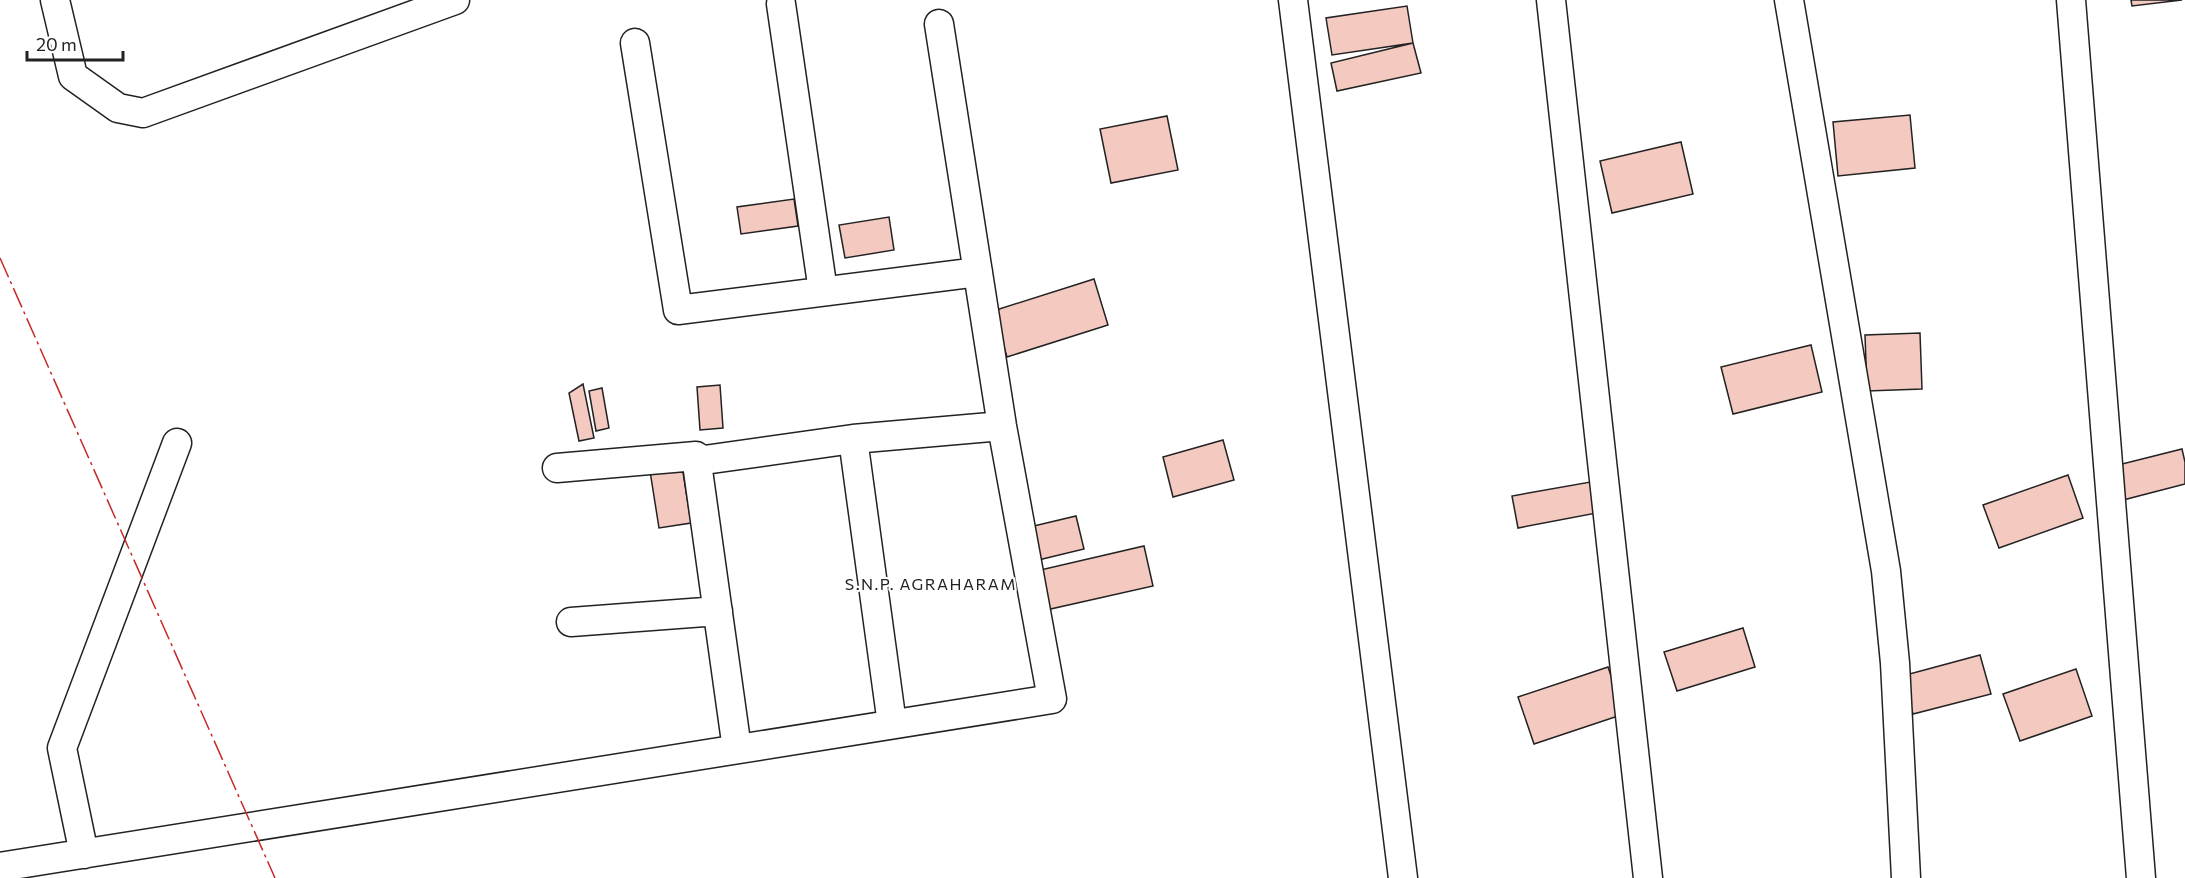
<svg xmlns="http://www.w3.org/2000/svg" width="2185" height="878" font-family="Commissioner,sans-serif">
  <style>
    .building { fill: #f3c9c0; stroke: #222; stroke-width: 1.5 }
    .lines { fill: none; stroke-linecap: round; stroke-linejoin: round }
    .street-casing { stroke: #222; stroke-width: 31 }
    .street { stroke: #fff; stroke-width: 28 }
    .power { stroke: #c62828; stroke-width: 1.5; stroke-dasharray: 21 4.5 3 4.5; stroke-linecap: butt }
    .labels { text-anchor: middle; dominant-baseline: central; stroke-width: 4.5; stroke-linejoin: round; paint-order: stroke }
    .neighbourhood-label { font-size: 16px; letter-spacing: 1.5px; fill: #222; stroke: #fff }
  </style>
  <rect width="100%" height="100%" fill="#fff"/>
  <path class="building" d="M2131,0H2182L2132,6Z
    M1407,6L1413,43L1332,55L1326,18Z
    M1413,43L1421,73L1337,91L1331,63Z
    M1910,115L1915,168L1838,176L1833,122Z
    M1167,116L1178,170L1111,183L1100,129Z
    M1681,142L1693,194L1612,213L1600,161Z
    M794,199L798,226L741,234L737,207Z
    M889,217L894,250L845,258L839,225Z
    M1094,279L1108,325L1007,357L993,311Z
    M1920,333L1922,389L1867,391L1865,335Z
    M1811,345L1822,392L1733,414L1721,367Z
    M583,384L594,438L579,441L569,393Z
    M720,385L723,428L700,430L697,387Z
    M602,388L609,428L596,431L589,391Z
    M1223,440L1234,480L1173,497L1163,457Z
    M2182,449L2185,462V484L2123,500L2114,466Z
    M682,466L691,523L659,528L650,471Z
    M2068,475L2083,518L1999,548L1983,505Z
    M1596,481L1602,512L1518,528L1512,496Z
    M1076,516L1084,549L1030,562L1021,529Z
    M1144,546L1153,586L1046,610L1036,571Z
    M1743,628L1755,667L1677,691L1664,652Z
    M1980,655L1991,694L1913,714L1902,676Z
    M1608,667L1624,714L1534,744L1518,697Z
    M2076,669L2092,716L2020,741L2003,694Z"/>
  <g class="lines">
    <g class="street-casing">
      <path id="street" d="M55,0L73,76L118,108L143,113L455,0
        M1293,0L1403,878
        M1551,0L1648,878
        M1789,0L1886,571L1895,663L1906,878
        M2071,0L2141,878
        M781,4L823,291
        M635,43L678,310L978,272
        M853,439L892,724
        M697,461L853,439L1002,426
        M557,468L696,456L737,749
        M571,622L718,611
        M84,854L62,748L177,443
        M0,867L1052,699L1002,426L939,24"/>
    </g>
    <use href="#street" class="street"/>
    <path class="power" d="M0,258L275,878"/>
  </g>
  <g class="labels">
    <g class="neighbourhood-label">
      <text x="931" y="583">S.N.P. AGRAHARAM</text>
    </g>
  </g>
  <path d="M27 51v9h96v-9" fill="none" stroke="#222222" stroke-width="3"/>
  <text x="36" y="51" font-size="18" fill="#222222" stroke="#ffffff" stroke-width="4.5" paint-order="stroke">20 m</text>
</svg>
